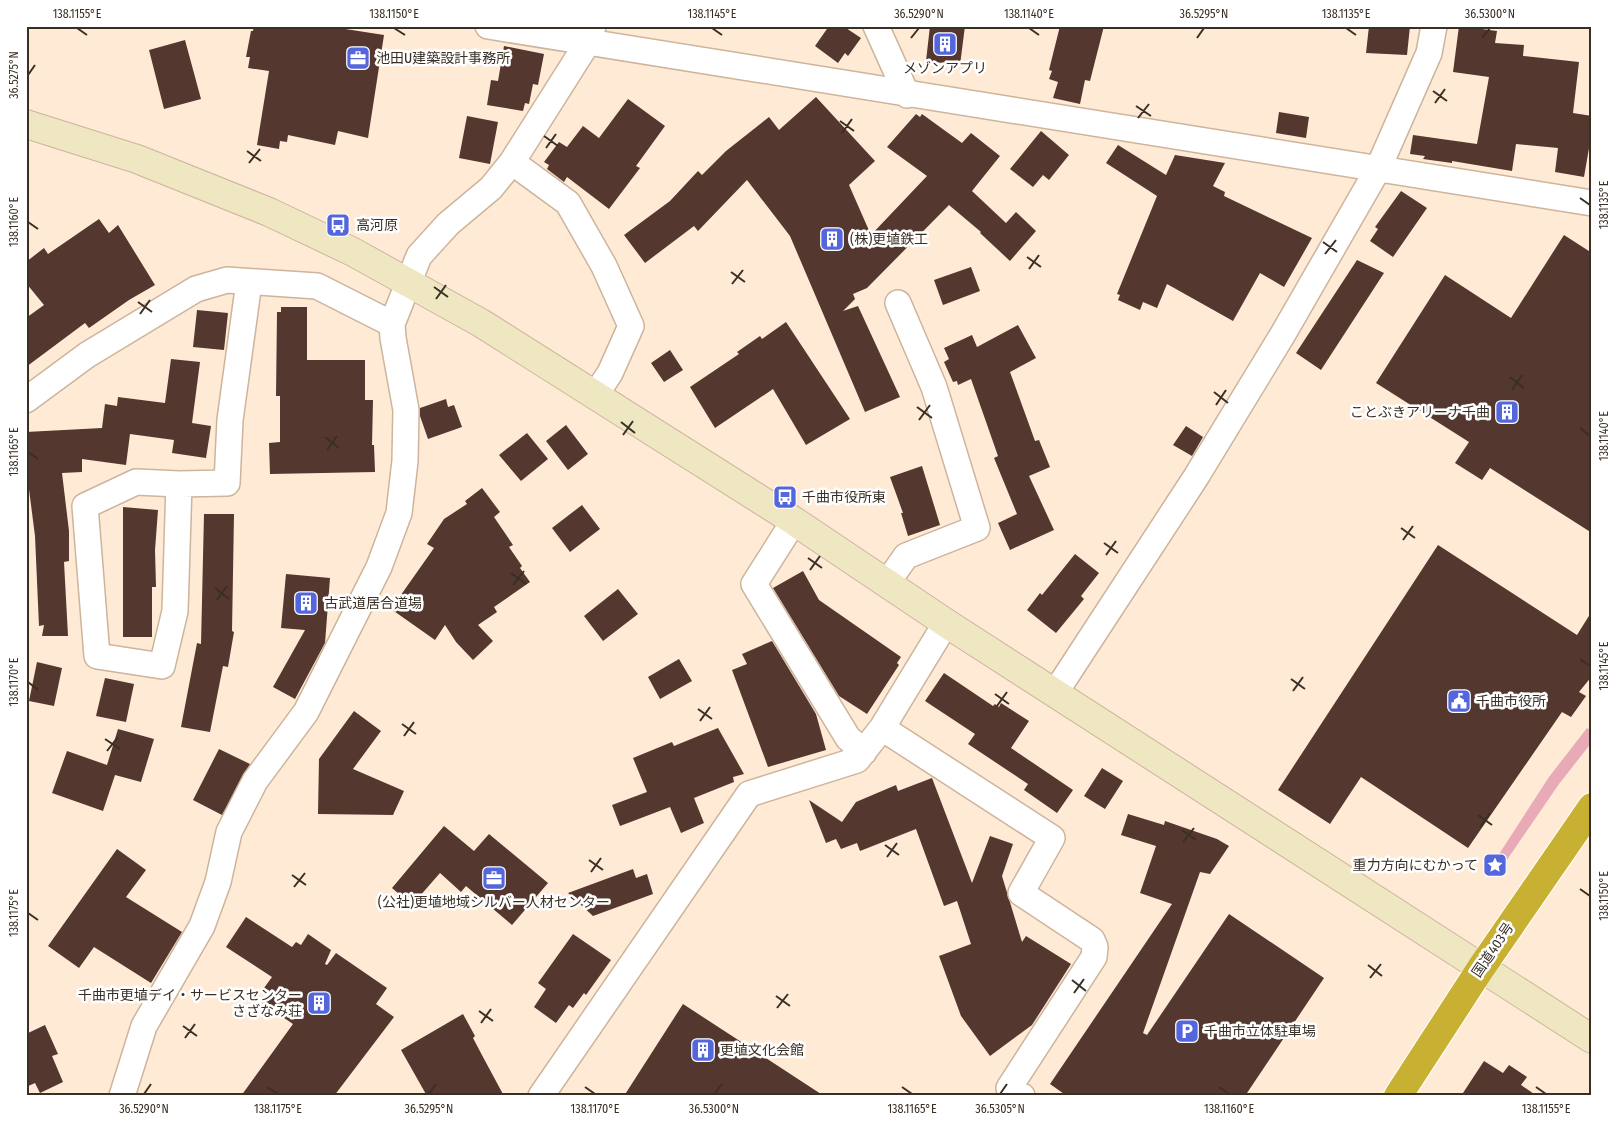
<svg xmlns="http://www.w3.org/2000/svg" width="1618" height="1122" font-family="'Fira Sans Condensed','Noto Sans JP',sans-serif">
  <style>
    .green { fill: #e8aab7 }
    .building { fill: #54372f }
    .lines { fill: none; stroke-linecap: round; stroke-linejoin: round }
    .street-casing { stroke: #cdb49c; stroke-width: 28 }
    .secondary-casing { stroke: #cdb49c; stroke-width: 30 }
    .highway-casing { stroke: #fff; stroke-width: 30 }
    .street { stroke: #fff; stroke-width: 25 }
    .secondary { stroke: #eee7c2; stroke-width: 28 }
    .highway { stroke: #c8b032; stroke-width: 28 }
    .ticks { fill: none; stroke: #392f25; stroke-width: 2 }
    .labels { text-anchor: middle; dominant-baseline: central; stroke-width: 5; stroke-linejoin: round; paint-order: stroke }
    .poi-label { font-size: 14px; fill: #392f25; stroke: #fff; text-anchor: start }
    .street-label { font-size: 14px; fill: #392f25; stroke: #fff }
    .neatline { fill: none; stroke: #392f25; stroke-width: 2 }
    .ticks-label { font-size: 12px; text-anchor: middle; fill: #392f25 }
  </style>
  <rect width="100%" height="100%" fill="#ffead6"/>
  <path class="green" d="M1587,728L1592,731V742L1559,784L1500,870L1490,868L1549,777Z"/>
  <path class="building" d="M254,26H326L384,35L368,138L338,131L335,145L288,135L287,142L280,141L279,149L257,145L269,71L248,68L250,57H246L251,31H253Z
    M829,26H843L861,38L848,56L845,53L838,63L815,46Z
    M930,26H965L960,65L926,61Z
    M1060,26H1104L1090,81L1085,80L1080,104L1053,98L1058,82L1049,79L1052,71L1049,70Z
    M1369,26H1410L1407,55L1366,53Z
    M1459,26L1497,31L1495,43L1524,45L1523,56L1579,62L1573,113L1592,116V131L1584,177L1555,172L1558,148L1516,144L1512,171L1452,161V163L1423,159L1425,156L1410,154L1413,135L1477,144L1489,77L1453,72Z
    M185,40L201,99L164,109L149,50Z
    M504,46L544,54L538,85L533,84L529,104L525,103L523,111L487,105L491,80L498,81Z
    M816,97L875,161L849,185L871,235L927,176L887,147L916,114L920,117L922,114L962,143L971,133L1000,156L972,191L1006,223L1016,212L1036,231L1010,261L980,233L981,232L949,205L867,288L853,294L855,299L843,311L858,306L900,397L865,412L790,236L747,180L698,231L694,226L645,263L624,235L670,201L698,171L702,175L726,151L769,117L779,130Z
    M628,99L665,126L636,166L640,168L609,209L567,177L564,182L547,169L549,165L544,162L559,142L567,147L583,126L599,138Z
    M1279,112L1309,117L1306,138L1276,133Z
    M467,116L498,122L490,164L459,158Z
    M1041,131L1069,155L1049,180L1043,175L1033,187L1010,169Z
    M1118,145L1166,175L1175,155L1225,163L1213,186L1225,192L1224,196L1312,238L1284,287L1260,273L1233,321L1167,284L1157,308L1143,302L1140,310L1118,300L1120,295L1117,294L1157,196L1106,163Z
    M1401,191L1427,208L1393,257L1370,241L1378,229L1375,227Z
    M99,219L109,233L118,225L155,285L129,300L89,328L85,323L26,367V318L44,305L26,283V262L44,248L48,254Z
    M1564,235L1592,253V533L1490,468L1482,480L1455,463L1469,442L1376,383L1445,275L1511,318Z
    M1357,260L1384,273L1321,370L1296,353Z
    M971,267L980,291L943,305L934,280Z
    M281,307H307V360H365V400H373L372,445H374L375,472L270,474L269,443L280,442V396H276L277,312H281Z
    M197,310L228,313L224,350L193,347Z
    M786,322L850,419L806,445L773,389L715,428L690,387L739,354L737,352L760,336L762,339Z
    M1018,325L1036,358L1010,372L1035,441L1039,440L1050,467L1029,476L1054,530L1010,550L998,523L1017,514L994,458L998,456L971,379L958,385L957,381L953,382L944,362L949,359L944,348L972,335L977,347Z
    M670,350L683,370L664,382L651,363Z
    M171,359L200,362L192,423L211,426L206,458L172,453L174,440L130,434L126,465L82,459V472L62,473L69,531V561L64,562L68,636H42L44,625L39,626L35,536L26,466V432L102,428L105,404L117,406L118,397L165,403Z
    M446,399L448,407L454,405L462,427L428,439L420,416V408Z
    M566,425L588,454L568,470L546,441Z
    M1186,426L1203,437L1192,456L1173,445Z
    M527,433L548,459L521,481L499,455Z
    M922,466L940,525L908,536L901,513H903L890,477Z
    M482,488L500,512L494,517L513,545L509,547L522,566L520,568L530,582L494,607L497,612L478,625L493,641L473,660L456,642L445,625L435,640L391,609L434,548L427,544L444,519L467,504L465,501Z
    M582,505L600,529L570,552L552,528Z
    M123,507L158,510L155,550L156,587H152V637H123Z
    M204,514H234L232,631L234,632L228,667L223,666L210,732L181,727L197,643L201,644Z
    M1438,545L1577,635L1592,611V676L1579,692L1586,696L1571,717L1562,712L1468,848L1361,777L1330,824L1278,790Z
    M1075,554L1099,573L1081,596L1084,599L1056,633L1027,610L1040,593L1042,595Z
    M803,571L819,600L901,657L897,663L899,665L867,714L839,696L773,588Z
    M286,574L330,578L325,643L295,699L273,687L305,630L281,628Z
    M618,589L638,614L603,641L584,616Z
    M772,641L816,714L826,750L768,767L732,670L747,664L742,654Z
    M679,659L692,681L660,699L648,677Z
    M37,662L62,668L54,706L29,701Z
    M944,673L993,706L995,704L999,707L1001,703L1029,721L1011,748L1073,790L1057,813L1024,790L1028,784L968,744L975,734L925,701Z
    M105,678L134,684L126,722L96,716Z
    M354,711L381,731L353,769L404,791L393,815L318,814L319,759Z
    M718,728L744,774L733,777L734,782L694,798L704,823L681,833L670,807L620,826L612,805L647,792L633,758L672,742L674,746Z
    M118,729L154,739L141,782L115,775L103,811L52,793L67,751L107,765Z
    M219,749L250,764L222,815L193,800Z
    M1102,768L1123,781L1105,809L1084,796Z
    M932,778L972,883L990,836L1013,844L1002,876L1022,942L1026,936L1071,964L1032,1025L990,1056L961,1016L939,956L971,944L957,901L944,906L916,829L860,851L857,843L841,849L836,839L826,843L809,800L842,822L856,802L896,785L898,791Z
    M1128,814L1164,825L1165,821L1217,839L1229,846L1210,874L1200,872L1143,1033L1147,1035L1229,914L1324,978L1245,1096H1067L1050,1084L1172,904L1140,893L1156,846L1121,835Z
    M444,826L474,851L489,834L548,883L512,925L466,886L461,892L440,873L412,905L392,888Z
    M117,849L146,870L126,897L182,932L151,983L94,947L79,968L48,946Z
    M633,869L636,878L647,874L653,894L593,916L568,893Z
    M246,917L292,947L296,942L301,945L308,934L331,950L325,964L327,965L336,953L387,988L376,1004L394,1017L334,1096H241L293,1024L262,1003L270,991L264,988L272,977L226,947Z
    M573,934L611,960L586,995L584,993L573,1008L569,1005L556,1023L534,1007L546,989L538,983Z
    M683,1004L824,1096H624Z
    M463,1014L475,1036L473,1038L483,1057L504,1096H427L401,1050Z
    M45,1025L58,1054L52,1056L63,1082L40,1093L35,1083L26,1087V1034Z
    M1484,1061L1503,1073L1509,1065L1527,1077L1521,1085L1537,1096H1461Z"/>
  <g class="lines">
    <g class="street-casing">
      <path id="street" d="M488,26L1592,203
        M876,26L907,95
        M512,162L568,203L604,266L631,326L610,373L596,394
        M26,400L87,355L196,289L227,280L317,286L392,324
        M179,484L136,482L85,506L97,656L162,666L175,611L179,484L227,483L230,420L249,282
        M794,521L754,584L848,738L864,752
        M887,583L906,556L977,528L934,387L898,303
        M1055,693L1196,477L1283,334L1378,169L1429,53L1434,26
        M882,728L1052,838L1021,893L1092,940L1095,947L1094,957L1009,1088L1022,1096
        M122,1096L144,1026L202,926L218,882L229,832L255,781L306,712L379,567L399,513L405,461L406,410L393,338L392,324L419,256L448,224L491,188L512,162L588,42L593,26
        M541,1096L749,794L857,760L882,728L946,623"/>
    </g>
    <g class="secondary-casing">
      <path id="secondary" d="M26,124L137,159L269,212L353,252L481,323L794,521L946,623L1592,1039"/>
    </g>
    <g class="highway-casing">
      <path id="highway" d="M1398,1096L1481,968L1592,807"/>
    </g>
    <use href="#street" class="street"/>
    <use href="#secondary" class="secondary"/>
    <use href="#highway" class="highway"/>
  </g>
  <path class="ticks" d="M77,28L87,35M394,28L405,35M712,28L722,35M1029,28L1039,35M1346,28L1356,35M911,38L919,28M1197,38L1204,28M1482,38L1490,28M28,75L35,65M1433,91L1447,101M1435,103L1445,89M1136,106L1151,116M1138,118L1149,104M840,121L854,131M842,133L852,119M544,136L558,146M546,148L556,134M247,151L261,161M249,163L260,149M1580,198L1590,205M28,222L38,229M1323,242L1337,252M1325,254L1336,240M1027,257L1041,267M1029,269L1039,255M731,272L745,282M732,284L743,270M434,287L448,297M436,299L446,285M138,302L152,312M140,314L150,300M1510,377L1524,388M1512,390L1522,375M1214,392L1228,403M1216,405L1226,390M917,407L932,418M919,420L930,405M621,422L635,433M1580,428L1590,436M623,435L633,421M325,437L339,448M327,450L337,436M28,452L38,459M1401,528L1415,538M1403,540L1413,526M1104,543L1118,553M1106,555L1116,541M808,558L822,568M810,570L820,556M511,573L526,584M513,585L524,571M215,588L229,599M217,600L227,586M1580,659L1590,666M1291,679L1305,689M28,682L38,690M1293,691L1303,677M995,694L1009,704M997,706L1007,692M698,709L712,719M700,721L710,707M402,724L416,734M404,736L414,722M105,739L120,749M107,751L118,737M1478,815L1492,825M1480,827L1490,813M1182,830L1196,840M1183,842L1194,828M885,845L899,855M887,857L897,843M589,860L603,870M591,872L601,858M292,875L306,885M294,887L305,873M1580,889L1590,896M28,913L38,920M1368,965L1382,976M1370,978L1381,964M1072,980L1086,991M1074,993L1084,979M776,996L790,1006M777,1008L788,994M479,1011L493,1021M481,1023L491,1009M183,1026L197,1036M185,1038L195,1024M267,1087L278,1094M585,1087L595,1094M902,1087L912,1094M1219,1087L1229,1094M1536,1087L1546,1094M144,1094L151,1084M429,1094L436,1084M714,1094L722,1084M1000,1094L1007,1084"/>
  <defs>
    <g id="building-square" transform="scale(1.25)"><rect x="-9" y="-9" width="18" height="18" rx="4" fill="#5366db" stroke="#fff"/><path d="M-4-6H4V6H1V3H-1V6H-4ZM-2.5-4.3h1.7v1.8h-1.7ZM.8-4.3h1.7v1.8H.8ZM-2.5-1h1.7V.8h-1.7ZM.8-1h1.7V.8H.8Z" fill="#fff"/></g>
    <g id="office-square" transform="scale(1.25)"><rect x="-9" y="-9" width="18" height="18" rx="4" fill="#5366db" stroke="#fff"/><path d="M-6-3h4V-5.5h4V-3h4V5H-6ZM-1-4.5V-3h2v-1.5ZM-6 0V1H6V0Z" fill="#fff"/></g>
    <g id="bus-square" transform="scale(1.25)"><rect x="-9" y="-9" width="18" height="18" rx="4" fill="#5366db" stroke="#fff"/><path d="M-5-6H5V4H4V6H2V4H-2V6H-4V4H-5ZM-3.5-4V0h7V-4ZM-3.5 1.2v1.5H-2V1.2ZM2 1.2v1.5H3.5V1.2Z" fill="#fff"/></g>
    <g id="civic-square" transform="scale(1.25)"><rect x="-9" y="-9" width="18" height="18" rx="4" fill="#5366db" stroke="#fff"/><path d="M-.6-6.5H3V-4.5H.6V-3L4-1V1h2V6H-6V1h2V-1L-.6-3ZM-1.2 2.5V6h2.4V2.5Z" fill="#fff"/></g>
    <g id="sight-square" transform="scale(1.25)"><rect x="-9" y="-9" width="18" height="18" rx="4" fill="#5366db" stroke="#fff"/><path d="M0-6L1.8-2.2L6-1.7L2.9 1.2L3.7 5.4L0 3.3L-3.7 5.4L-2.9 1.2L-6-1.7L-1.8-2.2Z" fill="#fff"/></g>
    <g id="parking-square" transform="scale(1.25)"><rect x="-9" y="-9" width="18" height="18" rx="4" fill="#5366db" stroke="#fff"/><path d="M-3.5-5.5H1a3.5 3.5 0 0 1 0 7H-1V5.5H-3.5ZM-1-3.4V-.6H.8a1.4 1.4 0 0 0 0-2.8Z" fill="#fff"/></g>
  </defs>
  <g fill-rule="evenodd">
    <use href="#building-square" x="945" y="44"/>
    <use href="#office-square" x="358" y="58"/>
    <use href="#bus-square" x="338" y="225"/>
    <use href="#building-square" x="832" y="239"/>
    <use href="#building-square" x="1507" y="412"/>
    <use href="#bus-square" x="785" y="497"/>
    <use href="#building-square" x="306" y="603"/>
    <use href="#civic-square" x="1459" y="701"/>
    <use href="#sight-square" x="1495" y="865"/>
    <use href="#office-square" x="494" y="878"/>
    <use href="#building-square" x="319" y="1003"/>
    <use href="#parking-square" x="1187" y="1031"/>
    <use href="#building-square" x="703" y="1050"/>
  </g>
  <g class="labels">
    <g class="poi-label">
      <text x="376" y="58">池田U建築設計事務所</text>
      <text x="945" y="68" text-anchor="middle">メゾンアプリ</text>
      <text x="356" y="225">高河原</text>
      <text x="850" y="239">(株)更埴鉄工</text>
      <text x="1490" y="412" text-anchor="end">ことぶきアリーナ千曲</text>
      <text x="802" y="497">千曲市役所東</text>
      <text x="324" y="603">古武道居合道場</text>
      <text x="1476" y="701">千曲市役所</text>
      <text x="1478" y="865" text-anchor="end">重力方向にむかって</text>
      <text x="494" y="902" text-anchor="middle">(公社)更埴地域シルバー人材センター</text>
      <text x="302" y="995" text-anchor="end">千曲市更埴デイ・サービスセンター<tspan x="302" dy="16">さざなみ荘</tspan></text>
      <text x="1204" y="1031">千曲市立体駐車場</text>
      <text x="720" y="1050">更埴文化会館</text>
    </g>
    <g class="street-label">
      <text transform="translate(1493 950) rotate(-56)">国道403号</text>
    </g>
  </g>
  <rect width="1618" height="1122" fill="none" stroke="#ffffff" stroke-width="55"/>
  <rect x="28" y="28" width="1562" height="1066" class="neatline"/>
  <g class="ticks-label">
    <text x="77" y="18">138.1155°E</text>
    <text x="394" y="18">138.1150°E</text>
    <text x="712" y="18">138.1145°E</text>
    <text x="919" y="18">36.5290°N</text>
    <text x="1029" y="18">138.1140°E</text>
    <text x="1204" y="18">36.5295°N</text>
    <text x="1346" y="18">138.1135°E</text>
    <text x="1490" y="18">36.5300°N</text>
    <text transform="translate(14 75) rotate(-90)" y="4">36.5275°N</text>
    <text transform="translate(1604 205) rotate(-90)" y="4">138.1135°E</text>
    <text transform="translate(14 222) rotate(-90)" y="4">138.1160°E</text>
    <text transform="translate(1604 436) rotate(-90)" y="4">138.1140°E</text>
    <text transform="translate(14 452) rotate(-90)" y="4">138.1165°E</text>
    <text transform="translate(1604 666) rotate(-90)" y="4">138.1145°E</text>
    <text transform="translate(14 682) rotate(-90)" y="4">138.1170°E</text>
    <text transform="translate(1604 896) rotate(-90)" y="4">138.1150°E</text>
    <text transform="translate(14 913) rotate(-90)" y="4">138.1175°E</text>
    <text x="144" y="1113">36.5290°N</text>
    <text x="278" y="1113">138.1175°E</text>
    <text x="429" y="1113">36.5295°N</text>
    <text x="595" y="1113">138.1170°E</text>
    <text x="714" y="1113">36.5300°N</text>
    <text x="912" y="1113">138.1165°E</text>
    <text x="1000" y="1113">36.5305°N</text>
    <text x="1229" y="1113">138.1160°E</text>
    <text x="1546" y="1113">138.1155°E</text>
  </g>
</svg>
